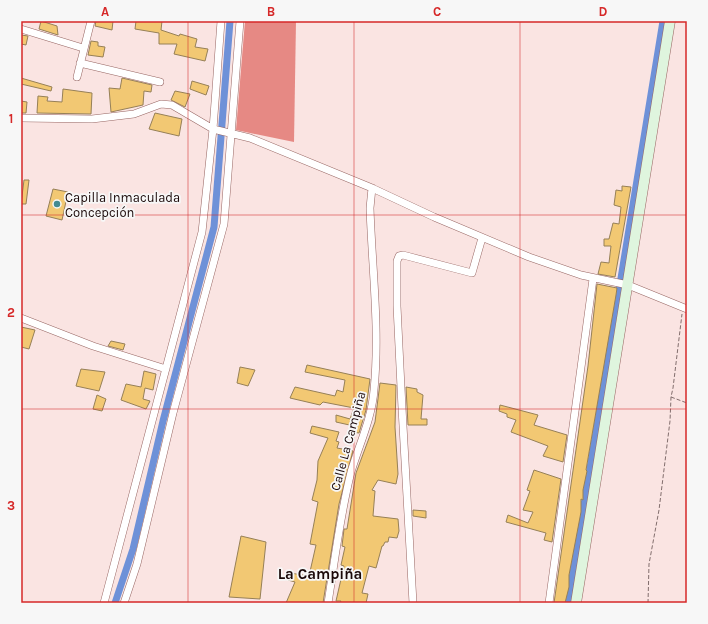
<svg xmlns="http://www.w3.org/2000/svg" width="708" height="624" font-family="Karla,sans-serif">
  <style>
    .forest { fill: #e68984 }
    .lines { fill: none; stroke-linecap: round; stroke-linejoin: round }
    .canal { stroke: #6e91d8; stroke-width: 7 }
    .building { fill: #f2c873; stroke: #968057 }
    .street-casing { stroke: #986764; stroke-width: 8 }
    .secondary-casing { stroke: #986764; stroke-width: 11 }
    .path { stroke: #826e6d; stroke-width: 1; stroke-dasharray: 4 2; stroke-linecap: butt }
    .street { stroke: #fff; stroke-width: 7 }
    .secondary { stroke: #dff5de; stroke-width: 10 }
    .grid { fill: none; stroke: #d62828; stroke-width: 1; stroke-opacity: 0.55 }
    .poi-dot { fill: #448b92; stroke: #f7f7f7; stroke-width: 1.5 }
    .labels { text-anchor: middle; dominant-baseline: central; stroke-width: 3.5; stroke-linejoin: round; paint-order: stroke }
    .poi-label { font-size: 13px; fill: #1a0808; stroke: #f7f7f7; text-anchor: start }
    .street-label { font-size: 13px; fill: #1a0808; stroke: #f7f7f7 }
    .quarter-label { font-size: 15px; font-weight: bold; fill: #1a0808; stroke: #f7f7f7 }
    .neatline { fill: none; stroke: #d62828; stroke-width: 1.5 }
    .grid-label { font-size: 13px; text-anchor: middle; font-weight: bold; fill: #d62828 }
  </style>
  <rect width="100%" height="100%" fill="#fae4e2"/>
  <path class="forest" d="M245,21H296L294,142L236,130Z"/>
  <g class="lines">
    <path class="canal" d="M115,603L133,549L163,421L214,227L230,21
      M568,603L663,21"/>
  </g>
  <path class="building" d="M41,21L57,26L58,35L39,29Z
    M96,21H113L112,30L95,26Z
    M136,21H162L161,30L179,36L180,34L197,39L195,47L208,49L205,61L174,54L177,44H159V33L135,29Z
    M21,35L28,36L26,45L21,44Z
    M91,41L98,42V46L105,47L103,57L88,55Z
    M21,78L52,87L51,91L21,84Z
    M122,78L152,85L151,92L144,91L143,105L111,112L109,88L120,89Z
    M192,81L209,86L206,95L190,89Z
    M63,89L92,93L91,114L37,113L38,96L48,97L47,101L62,102Z
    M175,91L190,94L185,107L171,100Z
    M21,101L27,102L26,113H21Z
    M155,113L182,119L179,136L149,129Z
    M24,180H29L26,204H21Z
    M622,186L631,187L615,277L598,274L601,262L609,263L611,246H604V239H609L613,223L619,224L621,207L614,205L616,190L622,191Z
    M53,189L68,192L62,220L46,216Z
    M597,284L617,288L616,295L586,470L587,471L583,490V500L581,499V512L569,575V587L565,603H554L588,366Z
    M21,327L35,330L29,349L21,347Z
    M111,341L125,344L123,350L108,346Z
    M307,365L370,379L366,410L359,433L352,432L354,426L336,422V415L350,419L354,408L323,402L320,405L290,398L295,387L335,396L337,390L343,392L345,380L305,372Z
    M240,367L255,370L248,386L237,383Z
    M81,369L105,372L99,391L76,386Z
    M144,371L156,374L153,390L145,388L143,399L150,401L146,409L121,400L126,384L141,387Z
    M380,383L396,385L395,427L398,474L396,484L378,480L372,490L375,491L373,516L398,519L399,531L397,538L389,537L388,542H385L383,546H382L376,568L369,566L362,593L368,594L366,603H340L341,601H336L344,566L341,565L345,547L342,546L344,529H347L356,473L375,422Z
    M406,387L417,389V392L423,395L421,419H427V425H408Z
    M97,395L106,399L102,411L93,409Z
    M500,405L538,415L534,425L567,435L563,462L543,456L548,446L511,432L516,420L507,417V414L499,411Z
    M312,426L339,432L336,441L339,442L337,448L353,451L339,504L323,603H286L295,582L288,580L290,573L309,576L316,545L310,544L318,502L312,500L317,480L318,461L328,438L310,433Z
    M534,470L561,479L552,542L544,540L546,533L506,522L508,515L528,523L533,512L523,510L530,491L527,490Z
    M413,510L426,511V518L413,516Z
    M241,536L266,542L260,599L229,597Z"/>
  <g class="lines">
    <g class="street-casing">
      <path id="street" d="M21,29L83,48
        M80,63L160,82
        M77,77L91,21
        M21,118L92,119L134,114L161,104L172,105L213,129L250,138L372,188L434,217L529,257L581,275L628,285L687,309
        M21,318L93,346L166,369
        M104,603L202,232L213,129L221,21
        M124,603L137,564L173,413L224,224L240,21
        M328,603C335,559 340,515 351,472C359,445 372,418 374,390C380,330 372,268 370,208L372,188
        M413,603L402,408L397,306V261L399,256L403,255L472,273L482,238
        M549,603L593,279"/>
    </g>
    <g class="secondary-casing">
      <path id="secondary" d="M576,603L670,21"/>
    </g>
    <path class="path" d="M671,397L687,403
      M648,603L649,564L659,510L670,421L671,397L673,388L682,314"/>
    <use href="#street" class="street"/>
    <use href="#secondary" class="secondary"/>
  </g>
  <path class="grid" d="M188,21V603M354,21V603M520,21V603M21,215H687M21,409H687"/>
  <circle class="poi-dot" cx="57" cy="204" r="4"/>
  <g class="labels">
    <g class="poi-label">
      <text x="65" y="197">Capilla Inmaculada<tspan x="65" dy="15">Concepción</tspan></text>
    </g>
    <g class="street-label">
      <text transform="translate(348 441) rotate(-75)">Calle La Campiña</text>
    </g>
    <g class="quarter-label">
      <text x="320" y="574">La Campiña</text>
    </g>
  </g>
  <rect width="708" height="624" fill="none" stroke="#f7f7f7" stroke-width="44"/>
  <rect x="22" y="22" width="664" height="580" class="neatline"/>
  <g class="grid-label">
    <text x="105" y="16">A</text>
    <text x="271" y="16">B</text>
    <text x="437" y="16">C</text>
    <text x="603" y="16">D</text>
    <text x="11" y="123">1</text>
    <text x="11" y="317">2</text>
    <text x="11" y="510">3</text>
  </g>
</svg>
